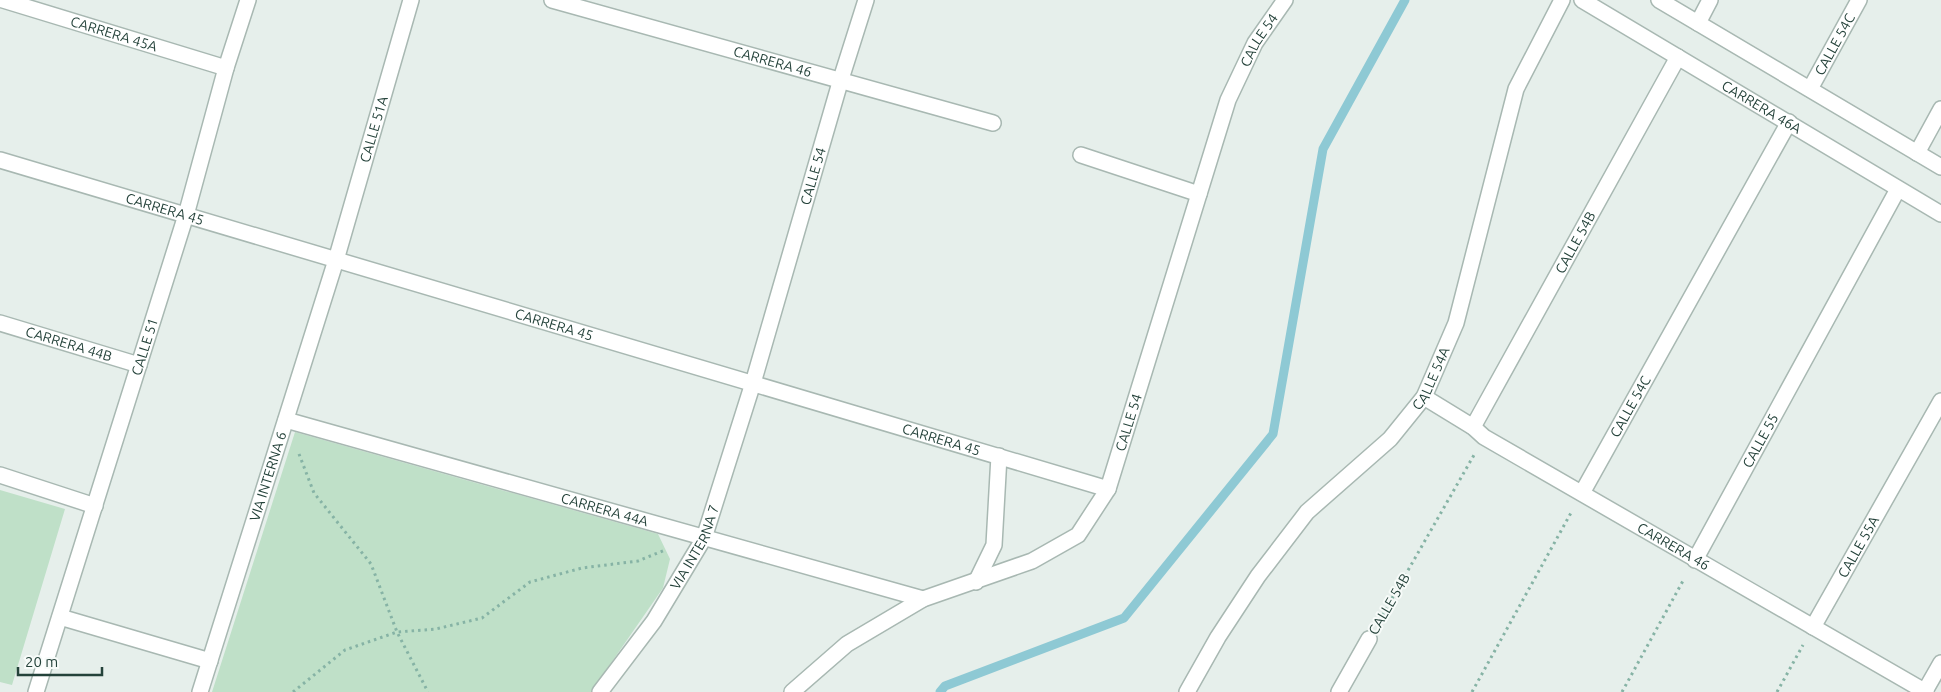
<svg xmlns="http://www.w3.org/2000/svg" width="1941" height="692" font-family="Ubuntu,sans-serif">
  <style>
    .green { fill: #bfe0c8 }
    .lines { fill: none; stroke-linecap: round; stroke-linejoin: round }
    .stream { stroke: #8ec9d4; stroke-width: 9 }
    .street-casing { stroke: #a8b8b2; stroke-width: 18 }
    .path { stroke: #86b3a5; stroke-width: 3; stroke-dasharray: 2.5 4; stroke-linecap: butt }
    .street { stroke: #fff; stroke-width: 15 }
    .labels { text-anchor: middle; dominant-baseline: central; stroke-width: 4; stroke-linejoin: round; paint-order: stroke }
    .street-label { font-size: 14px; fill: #24423a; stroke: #f7fbf9 }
  </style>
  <rect width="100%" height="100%" fill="#e6efeb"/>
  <path class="green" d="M295,432L658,534L670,559L663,588L591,692H212Z
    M0,490L65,509L12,685L0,682Z"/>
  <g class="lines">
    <path class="stream" d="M940,692L945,686L1124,618L1273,434L1323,149L1405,0"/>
    <g class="street-casing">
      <g id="street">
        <path id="s1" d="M3,0L226,68"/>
        <path id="s2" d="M552,0L993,123"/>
        <path id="s3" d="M1582,0L1941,214"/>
        <path d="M1659,0L1941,167"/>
        <path d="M1698,23L1710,0"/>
        <path id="s4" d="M1810,89L1859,0"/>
        <path d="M1917,153L1941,109"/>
        <path d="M1081,155L1199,194"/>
        <path id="s5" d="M0,160L1108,489"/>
        <path id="s6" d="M0,323L139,365"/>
        <path id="s7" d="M1424,397L1473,427L1484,437L1926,692"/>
        <path id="s8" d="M286,420L923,599"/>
        <path id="s9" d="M1473,427L1678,57"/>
        <path d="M0,475L95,506"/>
        <path id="s10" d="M1582,493L1789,122"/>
        <path id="s11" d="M1695,560L1898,189"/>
        <path d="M976,582L994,545L999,456"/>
        <path d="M60,617L210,661"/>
        <path id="s12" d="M1813,627L1941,401"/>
        <path d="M1925,691L1941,663"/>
        <path id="s13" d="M36,692L186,215L226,68L248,0"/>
        <path id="s14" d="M200,692L336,260L411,0"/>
        <path id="s15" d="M600,692L654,621L704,538L753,383L841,79L866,0"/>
        <path id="s16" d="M792,692L847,644L923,599L1032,561L1078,535L1108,489L1228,100L1255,43L1285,0"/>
        <path id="s17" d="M1187,692L1218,637L1258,576L1307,512L1390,439L1424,397L1456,323L1516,89L1562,0"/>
        <path d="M1339,692L1369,639"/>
      </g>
    </g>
    <path class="path" d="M299,454L314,493L371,564L397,632L428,692
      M1379,621L1474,455
      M293,692L345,650L397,632L436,629L482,618L530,582L582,568L638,561L665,550
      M1472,692L1572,511
      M1622,692L1684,579
      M1777,692L1803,645"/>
    <use href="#street" class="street"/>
  </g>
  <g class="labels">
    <g class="street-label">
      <text stroke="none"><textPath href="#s1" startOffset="116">CARRERA 45A</textPath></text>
      <text stroke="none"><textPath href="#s16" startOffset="859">CALLE 54</textPath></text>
      <text stroke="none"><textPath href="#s4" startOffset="51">CALLE 54C</textPath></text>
      <text stroke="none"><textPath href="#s2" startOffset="229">CARRERA 46</textPath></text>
      <text stroke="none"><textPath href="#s3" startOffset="209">CARRERA 46A</textPath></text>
      <text stroke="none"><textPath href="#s14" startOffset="589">CALLE 51A</textPath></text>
      <text stroke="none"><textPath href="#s15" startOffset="564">CALLE 54</textPath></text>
      <text stroke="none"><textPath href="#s5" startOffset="172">CARRERA 45</textPath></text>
      <text stroke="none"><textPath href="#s9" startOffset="211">CALLE 54B</textPath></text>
      <text stroke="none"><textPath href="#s5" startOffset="578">CARRERA 45</textPath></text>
      <text stroke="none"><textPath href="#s6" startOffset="72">CARRERA 44B</textPath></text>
      <text stroke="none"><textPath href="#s13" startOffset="362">CALLE 51</textPath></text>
      <text stroke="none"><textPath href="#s17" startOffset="401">CALLE 54A</textPath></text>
      <text stroke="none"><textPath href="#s10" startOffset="99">CALLE 54C</textPath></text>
      <text stroke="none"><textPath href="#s16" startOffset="454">CALLE 54</textPath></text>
      <text stroke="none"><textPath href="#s5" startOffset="982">CARRERA 45</textPath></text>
      <text stroke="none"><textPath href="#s11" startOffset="136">CALLE 55</textPath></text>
      <text stroke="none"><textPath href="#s14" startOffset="226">VIA INTERNA 6</textPath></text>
      <text stroke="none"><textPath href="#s8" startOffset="331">CARRERA 44A</textPath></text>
      <text stroke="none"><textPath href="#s15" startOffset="174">VIA INTERNA 7</textPath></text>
      <text stroke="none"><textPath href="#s12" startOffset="92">CALLE 55A</textPath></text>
      <text stroke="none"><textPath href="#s7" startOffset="291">CARRERA 46</textPath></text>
      <text transform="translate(1389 604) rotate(-60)">CALLE 54B</text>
    </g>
  </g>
  <path d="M18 667v8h84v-8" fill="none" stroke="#24423a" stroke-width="2.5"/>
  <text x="25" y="667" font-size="15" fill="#24423a" stroke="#f7fbf9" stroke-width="4" paint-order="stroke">20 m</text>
</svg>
